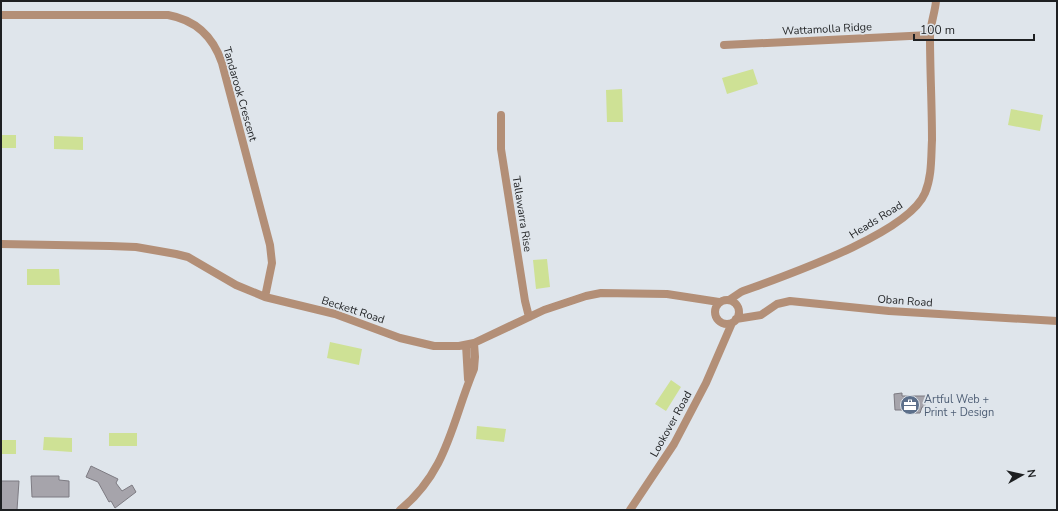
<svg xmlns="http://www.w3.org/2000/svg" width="1058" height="511" font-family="'Nunito Sans',sans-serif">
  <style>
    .green { fill: #cee195 }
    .building { fill: #a6a4ab; stroke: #7d7b82 }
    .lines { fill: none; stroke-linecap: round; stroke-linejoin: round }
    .street { stroke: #b38f77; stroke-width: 8 }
    .labels { text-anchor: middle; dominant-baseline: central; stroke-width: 3.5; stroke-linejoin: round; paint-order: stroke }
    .street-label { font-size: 11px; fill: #1e2022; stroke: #dfe5eb }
    .service-label { font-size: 11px; fill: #4e5e75; stroke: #dfe5eb; text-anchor: start }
  </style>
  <rect width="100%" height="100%" fill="#dfe5eb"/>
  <path class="green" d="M753,69L758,84L727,94L722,78Z
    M622,89L623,122H607L606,90Z
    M1011,109L1043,115L1040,131L1008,125Z
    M1,135H16V148H1Z
    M54,136L83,137V150L54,149Z
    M547,259L550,287L536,289L533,260Z
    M27,269H59L60,285H27Z
    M330,342L362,349L359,365L327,358Z
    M671,380L681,387L666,411L655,404Z
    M477,426L506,429L504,442L476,439Z
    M109,433H137V446H109Z
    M44,437L72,438V452L43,450Z
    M1,440H16V454H1Z"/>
  <path class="building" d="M902,393V396H929V402H925V407H922L920,413H911V410H895L894,394Z
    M91,466L118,479L116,483L122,491L132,485L136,492L115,508L111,501L109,502L98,482L86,477Z
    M31,476H59V480L69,481V497H32Z
    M1,481H19L17,510H1Z"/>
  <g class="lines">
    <path class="street" d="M1,15H168C196,20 213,36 222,63L270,245L272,263L265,297
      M724,45L930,35
      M501,115V149L525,301L529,317
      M1,244L110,246L136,247L176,254L188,257L236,285L265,297L335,314L400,338L434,346H459L474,343L544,310L586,296L601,293L667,294L719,302
      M715 312a12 12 0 1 1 24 0a12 12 0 1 1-24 0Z
      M729,300L741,292C784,276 908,234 925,193C932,176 931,158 932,140C932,105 930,71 930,37C930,25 935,13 936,1
      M736,319L761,315L777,304L790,301L889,311L1057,321
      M466,345L468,379
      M400,510C448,471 452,421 474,369L475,357L474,343
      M630,510L674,444L706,383L732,323"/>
  </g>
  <defs>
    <g id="office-disc" transform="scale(1)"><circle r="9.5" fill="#5c6f8a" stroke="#dfe5eb"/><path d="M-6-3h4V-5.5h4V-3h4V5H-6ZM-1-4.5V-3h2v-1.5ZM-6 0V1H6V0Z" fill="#fff"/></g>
  </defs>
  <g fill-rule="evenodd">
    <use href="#office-disc" x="910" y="405"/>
  </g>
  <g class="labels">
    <g class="street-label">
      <text transform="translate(827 29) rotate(-3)">Wattamolla Ridge</text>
      <text transform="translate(240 94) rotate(74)">Tandarook Crescent</text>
      <text transform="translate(522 214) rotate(81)">Tallawarra Rise</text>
      <text transform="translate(876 220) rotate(-32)">Heads Road</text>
      <text transform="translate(905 301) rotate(4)">Oban Road</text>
      <text transform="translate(353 310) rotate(18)">Beckett Road</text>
      <text transform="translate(671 424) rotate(-61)">Lookover Road</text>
    </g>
    <g class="service-label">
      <text x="924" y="399">Artful Web +<tspan x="924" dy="13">Print + Design</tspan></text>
    </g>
  </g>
  <rect width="1058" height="511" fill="none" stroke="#1e2022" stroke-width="4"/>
  <g transform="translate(1022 475) rotate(82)" stroke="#dfe5eb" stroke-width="3" paint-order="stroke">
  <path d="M0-3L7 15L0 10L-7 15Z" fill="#1e2022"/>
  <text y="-6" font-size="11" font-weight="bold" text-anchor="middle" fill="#1e2022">N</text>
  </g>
  <path d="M914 34v6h120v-6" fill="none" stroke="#1e2022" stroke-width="2"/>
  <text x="920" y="34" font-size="12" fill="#1e2022" stroke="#dfe5eb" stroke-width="3" paint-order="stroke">100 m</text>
</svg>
